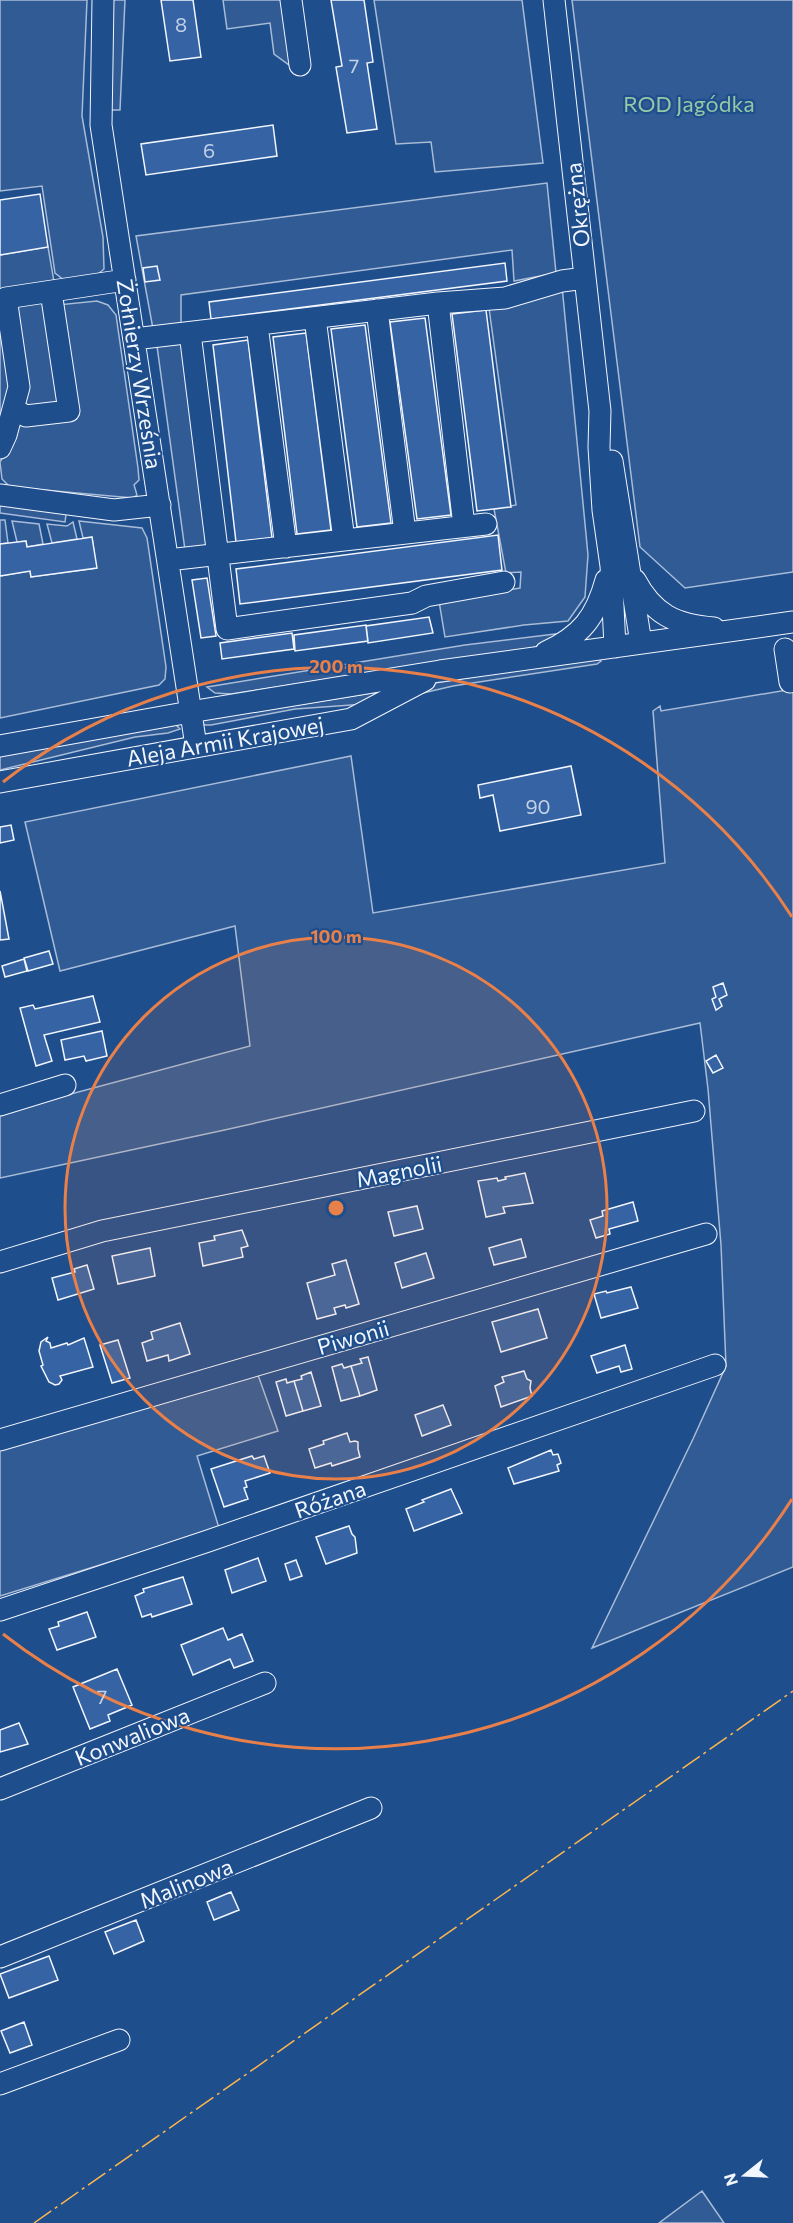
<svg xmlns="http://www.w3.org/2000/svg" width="793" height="2223" font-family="Commissioner,sans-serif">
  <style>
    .built { fill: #305b95; stroke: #a8bbd7; stroke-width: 1.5 }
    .building { fill: #3563a3; stroke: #f2f6ff; stroke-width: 1.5 }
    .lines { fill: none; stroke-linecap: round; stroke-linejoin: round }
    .minor-casing { stroke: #f2f6ff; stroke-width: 23 }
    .minor { stroke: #1f4e8c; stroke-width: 21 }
    .power { stroke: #ffb74d; stroke-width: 1.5; stroke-dasharray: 21 4.5 3 4.5; stroke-linecap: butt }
    .ring { fill: none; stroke: #ea8049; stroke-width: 3 }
    .labels { text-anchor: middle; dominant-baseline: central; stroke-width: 4.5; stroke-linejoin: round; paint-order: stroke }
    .number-label { font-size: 20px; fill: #c3d1e8 }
    .park-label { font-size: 22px; fill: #97c8a6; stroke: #1f4e8c }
    .street-label { font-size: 22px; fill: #f2f6ff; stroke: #1f4e8c }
    .centre { fill: #ea8049; stroke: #1f4e8c; stroke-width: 3 }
    .ring-label { font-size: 18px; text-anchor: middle; font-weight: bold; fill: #ea8049; stroke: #1f4e8c; stroke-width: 4.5; stroke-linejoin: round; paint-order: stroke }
  </style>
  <rect width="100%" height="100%" fill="#1f4e8c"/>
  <path class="built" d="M0,0H87L82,116L103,237L104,269L97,275L64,280L55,273L42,186L0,191Z
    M112,0H125L120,110H110Z
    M223,0H286L296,70L274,54L270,23L227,29Z
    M374,0H522L543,163L435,172L431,142L396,144Z
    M572,0H793V572L685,588L640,547Z
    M547,183L556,273L514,281L512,250L181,295V327L153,329L136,236Z
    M48,247L58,305L97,301L108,305L116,315L138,468L139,480L134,485L137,495L133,498L10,487L2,479L0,462L17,435L0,428V255Z
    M562,286L588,555L585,597L568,621L524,625L445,637L439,601L520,588L521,572L506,573L494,509L516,505L489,308Z
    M182,342L210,546L185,550L157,346Z
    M0,498L67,507L65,522L0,513Z
    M0,520H5L8,543L0,544Z
    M12,521L39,524L43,544L27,547L26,541L17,542Z
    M79,521L142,528L147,538L166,667L165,679L159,685L0,718V576L30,571L31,577L96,568L92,537L83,538Z
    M73,522L77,539L52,543L47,524L67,526Z
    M563,633L554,641L532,648L231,694L215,693L207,687L465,645Z
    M598,657L601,661L597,664L453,686L380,703L295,709L211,725H204L202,720Z
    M793,689V1567L592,1648L693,1439L726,1366L721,1245L708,1089L700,1023L220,1131L0,1178V1113L250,1046L235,926L60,971L25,822L351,756L373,913L665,863L653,711L660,706L661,711Z
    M176,725L180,729L168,733L135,737L0,770V755Z
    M258,1375L278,1431L197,1456L219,1528L0,1596V1449Z
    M702,2191L724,2223H659Z"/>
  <path class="building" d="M161,0H193L201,57L170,61Z
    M331,0H364L373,62L367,63L377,129L347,133L336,67L342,66Z
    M273,125L277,156L146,175L141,144Z
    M40,194L48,247L0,255V200Z
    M505,263L507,281L211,319L209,302Z
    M157,266L160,280L145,282L143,268Z
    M486,310L511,507L477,511L452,314Z
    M425,318L451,515L417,519L390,322Z
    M365,325L391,523L357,527L331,329Z
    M306,333L331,530L297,534L273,337Z
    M248,340L272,538L236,542L213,345Z
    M498,535L502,570L240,604L236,569Z
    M92,537L97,568L31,577L30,571L0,576V544L26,541L27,547Z
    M207,578L216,636L201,638L192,580Z
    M429,617L433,633L368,643L366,626Z
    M366,625L368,641L295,651L294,635Z
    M292,633L294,649L222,659L220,643Z
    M571,766L581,815L500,831L493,795L480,798L478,785Z
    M11,825L14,840L0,843V827Z
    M0,891L9,939L0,940Z
    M49,951L53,964L28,971L24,958Z
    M24,959L27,971L5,977L2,966Z
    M723,983L727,995L719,999L722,1006L716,1010L712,999L716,997L713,987Z
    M93,996L100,1022L44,1035L52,1061L36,1066L20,1008L33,1005L35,1009Z
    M102,1031L107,1056L86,1061L84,1056L65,1060L61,1040Z
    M716,1055L723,1068L713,1073L706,1061Z
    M525,1173L533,1203L503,1207L505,1213L486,1217L478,1181L497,1178L498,1181L506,1179L505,1177Z
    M633,1202L638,1221L609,1229L610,1234L596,1238L590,1220L603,1216L602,1211Z
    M417,1206L423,1229L394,1236L388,1212Z
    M242,1230L248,1246L241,1248L243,1257L203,1266L199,1243L215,1240L214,1236Z
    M521,1239L526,1257L494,1265L489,1248Z
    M150,1248L155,1276L118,1284L112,1256Z
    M426,1253L434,1278L402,1288L395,1263Z
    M346,1260L359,1304L346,1308L345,1305L334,1308L336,1314L317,1319L307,1283L335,1275L332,1264Z
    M87,1265L94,1289L58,1300L52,1278L75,1272L74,1269Z
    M631,1287L638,1308L601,1318L594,1294L606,1291L607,1293Z
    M538,1309L547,1338L501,1352L492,1322Z
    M180,1323L190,1354L169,1361L168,1355L147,1361L142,1343L153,1339L151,1332Z
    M48,1337L46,1341L50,1343L51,1348L67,1343L68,1345L84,1338L93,1367L60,1376L62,1380L59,1384L55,1385L49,1382L41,1366L43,1365L39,1351L41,1342Z
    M118,1340L130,1378L112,1383L100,1345Z
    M625,1345L632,1369L621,1372L619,1366L597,1373L591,1356Z
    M368,1357L377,1390L360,1396L351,1366L362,1363L360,1359Z
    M342,1364L344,1368L351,1366L360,1396L341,1401L332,1367Z
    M524,1371L527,1379L531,1381L530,1388L532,1396L501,1407L495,1386L504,1382L502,1377Z
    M311,1372L321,1406L303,1411L294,1381L302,1379L301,1376Z
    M286,1379L287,1383L294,1381L303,1411L286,1416L276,1382Z
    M443,1405L451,1425L422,1436L415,1415Z
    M347,1433L350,1442L355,1441L358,1442V1449L360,1457L332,1466L331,1463L315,1468L309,1449L324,1444L323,1441Z
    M551,1450L553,1455L558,1454L561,1463L557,1465L559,1471L514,1484L508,1468Z
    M252,1456L254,1459L264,1456L270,1473L245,1481L247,1487L244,1488L248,1499L224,1507L211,1469Z
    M451,1489L462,1513L414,1531L406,1509L424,1502L422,1500Z
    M349,1526L352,1534L355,1537L357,1553L326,1564L316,1537Z
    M258,1558L266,1581L232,1593L225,1570Z
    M296,1560L302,1576L290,1580L285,1564Z
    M183,1577L192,1604L152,1617L151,1614L142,1617L135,1596L144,1592L143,1589Z
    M87,1612L96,1637L57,1650L49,1629L59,1626L58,1622Z
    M223,1628L228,1640L242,1634L253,1661L234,1668L230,1659L193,1675L181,1645Z
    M117,1669L132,1705L108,1715L110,1721L90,1729L73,1687Z
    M19,1723L28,1744L0,1752V1730Z
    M231,1892L239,1910L214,1920L207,1902Z
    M136,1920L144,1941L114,1954L105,1932Z
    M49,1956L58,1980L9,1998L0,1974Z
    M24,2022L32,2045L10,2053L1,2031Z"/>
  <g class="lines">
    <g class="minor-casing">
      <path id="minor" d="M103,0L101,125L196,746
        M291,0L300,65
        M554,0L600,411L599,447L603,510L611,566L615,647
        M438,303L464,526
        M377,310L405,533
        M315,318L344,540
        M257,325L286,547
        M190,333L227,629L412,603L426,596L504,582
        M134,339L438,303L505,298L562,281L585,278
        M13,409L26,416L69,411L51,292
        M0,448L6,435L19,387L6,298L125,280
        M612,461L641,643
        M0,495L114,510L160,505
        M168,560L486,524
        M635,580C653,614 675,625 714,628
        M785,649L790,682
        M546,652C581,636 596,617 606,580
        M0,746L190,712L440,671L793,622
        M0,782L351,719L425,680
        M0,1105L65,1085
        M0,1262L102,1231L694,1111
        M0,1440L706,1234
        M0,1610L208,1541L715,1365
        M0,1789L265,1683
        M0,1957L371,1808
        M0,2084L119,2040"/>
    </g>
    <use href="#minor" class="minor"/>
    <path class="power" d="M34,2223L793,1691"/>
  </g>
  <circle cx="336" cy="1208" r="271" fill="#ea8049" fill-opacity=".12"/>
  <g class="ring">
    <circle cx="336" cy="1208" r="271"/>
    <path d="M792 1499A541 541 0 0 1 3 1634M3 782A541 541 0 0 1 792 917"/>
  </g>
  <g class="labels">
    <g class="number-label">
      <text x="181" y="24">8</text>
      <text x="354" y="65">7</text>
      <text x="209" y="150">6</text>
      <text x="538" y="806">90</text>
      <text x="102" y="1696">7</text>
    </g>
    <g class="park-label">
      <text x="689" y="103">ROD Jagódka</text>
    </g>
    <g class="street-label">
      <text transform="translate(577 205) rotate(-96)">Okrężna</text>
      <text transform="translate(140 374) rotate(81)">Żołnierzy Września</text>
      <text transform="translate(225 741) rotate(-10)">Aleja Armii Krajowej</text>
      <text transform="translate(399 1171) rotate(-11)">Magnolii</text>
      <text transform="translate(353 1337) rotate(-16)">Piwonii</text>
      <text transform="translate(330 1499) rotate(-19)">Różana</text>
      <text transform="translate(132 1736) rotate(-22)">Konwaliowa</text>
      <text transform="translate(186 1883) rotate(-22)">Malinowa</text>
    </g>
  </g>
  <circle cx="336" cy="1208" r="9" class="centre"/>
  <g class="ring-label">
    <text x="336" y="673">200 m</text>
    <text x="336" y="943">100 m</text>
  </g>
  <g transform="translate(745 2175) rotate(252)" stroke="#1f4e8c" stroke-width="4.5" paint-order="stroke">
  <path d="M0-4.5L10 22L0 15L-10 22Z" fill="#f2f6ff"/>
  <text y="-9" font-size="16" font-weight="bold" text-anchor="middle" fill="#f2f6ff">N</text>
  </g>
</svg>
